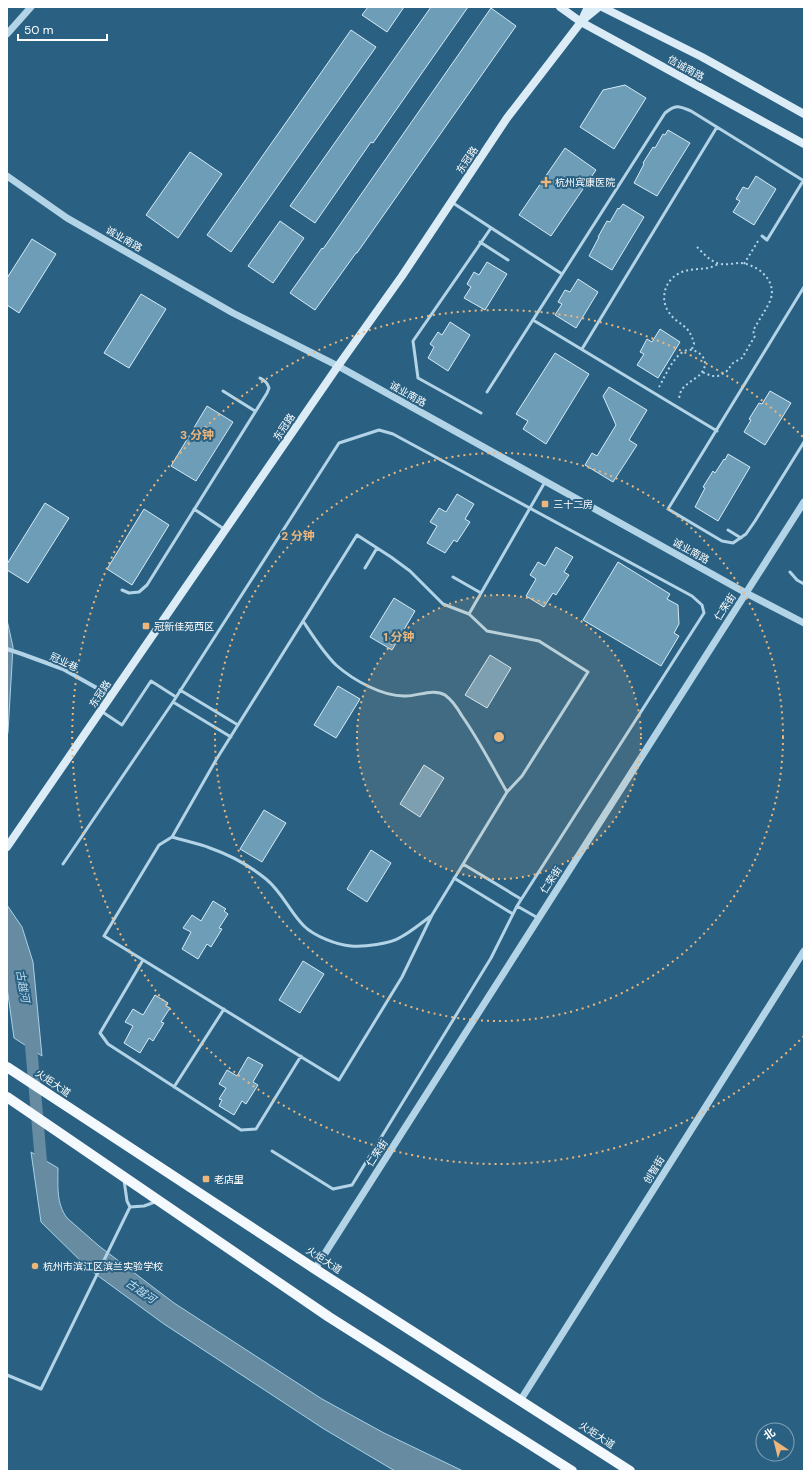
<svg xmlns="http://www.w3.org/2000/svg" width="811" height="1478" font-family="'DM Sans','Noto Sans SC',sans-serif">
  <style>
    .water { fill: #678ca2; stroke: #a8d1e6 }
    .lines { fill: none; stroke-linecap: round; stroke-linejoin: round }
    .canal { stroke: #678ca2; stroke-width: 12 }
    .building { fill: #6e9db8; stroke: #d6eaf5 }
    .path { stroke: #b3d4e6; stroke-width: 2; stroke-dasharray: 2 3; stroke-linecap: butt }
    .service { stroke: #b3d4e6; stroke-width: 3 }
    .minor { stroke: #b3d4e6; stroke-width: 4 }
    .tertiary { stroke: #b3d4e6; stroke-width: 7 }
    .secondary { stroke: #dcecf6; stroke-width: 8 }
    .primary { stroke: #f4f9fd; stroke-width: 10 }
    .ring { fill: none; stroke: #edb67b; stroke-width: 2; stroke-dasharray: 2 4 }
    .poi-dot { fill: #edb67b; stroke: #2a6183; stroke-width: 1.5 }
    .labels { text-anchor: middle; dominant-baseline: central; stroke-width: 4; stroke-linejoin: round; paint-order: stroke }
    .street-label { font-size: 10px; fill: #fff; stroke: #2a6183 }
    .poi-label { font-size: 10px; fill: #fff; stroke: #2a6183; text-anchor: start }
    .water-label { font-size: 11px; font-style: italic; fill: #bfddee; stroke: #2a6183 }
    .centre { fill: #edb67b; stroke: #2a6183; stroke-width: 2 }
    .ring-label { font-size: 12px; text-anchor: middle; font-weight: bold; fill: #edb67b; stroke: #2a6183; stroke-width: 4; stroke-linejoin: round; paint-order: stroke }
  </style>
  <rect width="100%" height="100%" fill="#2a6183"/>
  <path class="water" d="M7,620L13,647L8,732L7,736Z
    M7,905L22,927L33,962L42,1056L14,1038L7,987Z
    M31,1152L58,1168C58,1186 56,1203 67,1218L99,1246L174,1303L322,1399L384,1433L463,1471H395L324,1429L164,1324L90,1270L41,1222Z"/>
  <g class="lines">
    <path class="canal" d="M30,1034L42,1173"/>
  </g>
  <path class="building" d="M368,7H404L387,32L362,15Z
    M431,7H468L373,143L371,142L315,223L290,206Z
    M491,8L516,26L357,253H356L315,310L290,293L322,248L323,249Z
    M351,30L376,47L231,252L207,235Z
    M625,85L646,98L614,149L580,127L603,90Z
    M668,130L690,143L657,196L634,183L644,164L643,163L653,147L655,148L663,134L665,135Z
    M565,148L596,170L551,236L519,215Z
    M190,152L222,174L178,238L146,215Z
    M756,176L776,189L754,225L733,212L740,201L736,199L743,187L748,189Z
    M623,204L644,217L612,270L589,256L599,237H598L607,221L610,222L618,208L619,209Z
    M280,221L304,238L273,283L248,266Z
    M32,239L56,254L19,313L7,305V278Z
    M487,262L507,274L485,310L464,298L471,287L467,284L474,272L479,275Z
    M578,279L598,292L576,328L555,315L562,304L558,302L565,290L570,292Z
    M141,294L166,309L129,368L104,353Z
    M450,322L470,335L448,371L428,358L434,347L430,344L438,332L442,335Z
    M660,329L680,342L658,378L637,365L644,354L640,352L647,339L652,342Z
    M555,353L589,374L546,444L523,429L528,421L516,414Z
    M609,387L647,410L629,440L637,445L613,482L585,465L592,453L597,456L616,425L603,396Z
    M770,391L791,403L765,445L744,432L751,420L749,419L759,403L762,404Z
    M207,406L233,422L196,481L171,466Z
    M728,454L750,467L718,521L695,507L705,488L703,487L713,471L715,473L724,459L725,460Z
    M457,494L474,504L465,519L470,522L457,542L454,540L445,553L427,543L437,526L430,522L439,508L446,512Z
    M45,503L69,518L28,583L7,570V564Z
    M144,509L169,525L132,585L107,569Z
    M556,547L573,557L564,572L569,575L556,595L553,593L544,607L526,596L536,579L530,575L538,562L545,566Z
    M618,562L670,594L667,599L678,605L679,624L674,633L679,636L661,666L583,620Z
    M394,598L415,611L392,650L370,637Z
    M490,655L511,668L487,708L465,695Z
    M338,686L360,699L336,738L314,725Z
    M424,765L444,778L420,817L400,804Z
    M264,810L286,823L262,862L240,849Z
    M371,850L391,863L367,902L347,889Z
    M213,901L226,909L224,911L228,914L219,928L222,929L211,947L207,944L198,959L182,949L191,932L183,928L192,915L201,921Z
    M303,961L324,974L300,1013L279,1000Z
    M155,995L168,1003L166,1006L170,1008L161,1022L164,1023L153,1041L149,1038L140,1053L124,1043L133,1026L125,1022L133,1009L143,1015Z
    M248,1057L263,1065L253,1082L258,1085L246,1104L242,1101L234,1115L219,1106L222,1100L219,1099L226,1088L219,1084L227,1070L237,1076Z"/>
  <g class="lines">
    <path class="path" d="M697,247C703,253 709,260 717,263C724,266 733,263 741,263C759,265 778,282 770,301C765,312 758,321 753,331L755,336L742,358L733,363L726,372L718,376H712L702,372
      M744,264L758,241
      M692,349L694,344C689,322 677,326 668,311C660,298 665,281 678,274C691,266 706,272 718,264
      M659,387C666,375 679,341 697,352C701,354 705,358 705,364C704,378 687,380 681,391C680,394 679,397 679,400"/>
    <path class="service" d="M453,203L562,274
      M762,236L767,240L803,181
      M480,242L508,260
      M804,287L668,509L722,541L733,543L746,534L755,521L804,442
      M533,320L717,431
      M582,349L717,127
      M223,391L255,411
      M487,392L665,113C676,104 679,106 691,111L804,181
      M481,413L418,378L413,341L491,228
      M194,509L224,529
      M728,530L741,538
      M357,535L391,557L410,571L443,604L469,614L487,631L539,641L588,672L522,776L507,792L432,915L402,977L339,1080L104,936L159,845L172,837L216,760Z
      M365,568L377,548
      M790,572L797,580L804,584
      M453,577L481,593
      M122,590L129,593L139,592L147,585L267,393L269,388C267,382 265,381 260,378
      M469,614L545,482
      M303,621C313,636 323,652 336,665C353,680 383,697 406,696C418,696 434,688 445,695C452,700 458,709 462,716C479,740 492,766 507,792
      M180,690L238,725
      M173,702L231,737
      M101,711L122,725L151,681L176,697
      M172,837C185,841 198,843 210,848C230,855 250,866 266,879C282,892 290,912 304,926C314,936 337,945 351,946C364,947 390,944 401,937C412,931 421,923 431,916
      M63,864L173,702L339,443L379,430L393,434L692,596L702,605L704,613L517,906L491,958L352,1185L333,1189L272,1151
      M463,864L521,899
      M454,878L513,914
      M517,906L538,918
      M143,960L100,1033L108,1044L241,1130L256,1129L301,1056
      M174,1087L224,1009
      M124,1180L127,1201L130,1207
      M130,1207L144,1206L155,1202
      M7,1375L41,1389L130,1207"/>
    <path class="minor" d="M7,649L22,654L63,669L111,696"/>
    <path class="tertiary" d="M7,34L31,7
      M7,176L67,218L233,313L338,366L746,593L804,623
      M315,1269L804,502
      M520,1401L804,951"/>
    <path class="secondary" d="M560,7L581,22L804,144
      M602,7L702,57L804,114
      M583,20L599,7
      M7,847L338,366L402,276L507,118L581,22L588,7"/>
    <path class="primary" d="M7,1067L315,1269L630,1471
      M7,1097L329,1317L572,1471"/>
  </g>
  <circle cx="499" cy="737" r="142" fill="#edb67b" fill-opacity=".12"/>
  <g class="ring">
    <circle cx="499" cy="737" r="142"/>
    <circle cx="499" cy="737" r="284"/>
    <path d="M804 1036A427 427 0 1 1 804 438"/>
  </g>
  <g class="poi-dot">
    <path d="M544 176h4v4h4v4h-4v4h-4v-4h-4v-4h4z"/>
    <rect x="541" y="500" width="8" height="8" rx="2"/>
    <rect x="142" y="622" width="8" height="8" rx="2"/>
    <rect x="202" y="1175" width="8" height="8" rx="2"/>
    <circle cx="35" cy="1266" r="4"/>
  </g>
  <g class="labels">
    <g class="street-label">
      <text transform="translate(686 68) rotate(29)">信诚南路</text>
      <text transform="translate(467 160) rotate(-56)">东冠路</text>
      <text transform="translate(124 239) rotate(30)">诚业南路</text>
      <text transform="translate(408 394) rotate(29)">诚业南路</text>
      <text transform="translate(284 427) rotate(-56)">东冠路</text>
      <text transform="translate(691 551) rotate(29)">诚业南路</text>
      <text transform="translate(725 607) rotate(-57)">仁荣街</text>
      <text transform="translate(64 662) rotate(25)">冠业巷</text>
      <text transform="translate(100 694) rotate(-56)">东冠路</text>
      <text transform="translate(551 880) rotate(-57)">仁荣街</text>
      <text transform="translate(53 1083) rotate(34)">火炬大道</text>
      <text transform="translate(377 1153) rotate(-57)">仁荣街</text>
      <text transform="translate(654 1170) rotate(-58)">创智街</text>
      <text transform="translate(324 1260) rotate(33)">火炬大道</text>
      <text transform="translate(597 1435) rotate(33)">火炬大道</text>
    </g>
    <g class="poi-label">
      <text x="555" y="182">杭州宾康医院</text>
      <text x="553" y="504">三十二房</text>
      <text x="154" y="626">冠新佳苑西区</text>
      <text x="214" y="1179">老店里</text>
      <text x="43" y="1266">杭州市滨江区滨兰实验学校</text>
    </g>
    <g class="water-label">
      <text transform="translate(23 986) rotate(80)">古越河</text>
      <text transform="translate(141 1291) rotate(34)">古越河</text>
    </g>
  </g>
  <circle cx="499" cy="737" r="6" class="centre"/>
  <g class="ring-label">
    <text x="197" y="439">3 分钟</text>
    <text x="298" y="540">2 分钟</text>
    <text x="399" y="641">1 分钟</text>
  </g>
  <rect width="811" height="1478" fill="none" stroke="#ffffff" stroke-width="16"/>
  <g transform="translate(775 1442) rotate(325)"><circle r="19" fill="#2a6183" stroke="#7fa0b5"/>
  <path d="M0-3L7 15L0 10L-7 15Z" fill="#edb67b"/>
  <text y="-6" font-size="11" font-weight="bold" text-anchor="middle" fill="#ffffff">北</text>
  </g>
  <path d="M18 34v6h89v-6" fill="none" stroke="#ffffff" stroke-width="2"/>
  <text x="24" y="34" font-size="12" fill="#ffffff" stroke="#2a6183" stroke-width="3" paint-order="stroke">50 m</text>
</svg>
